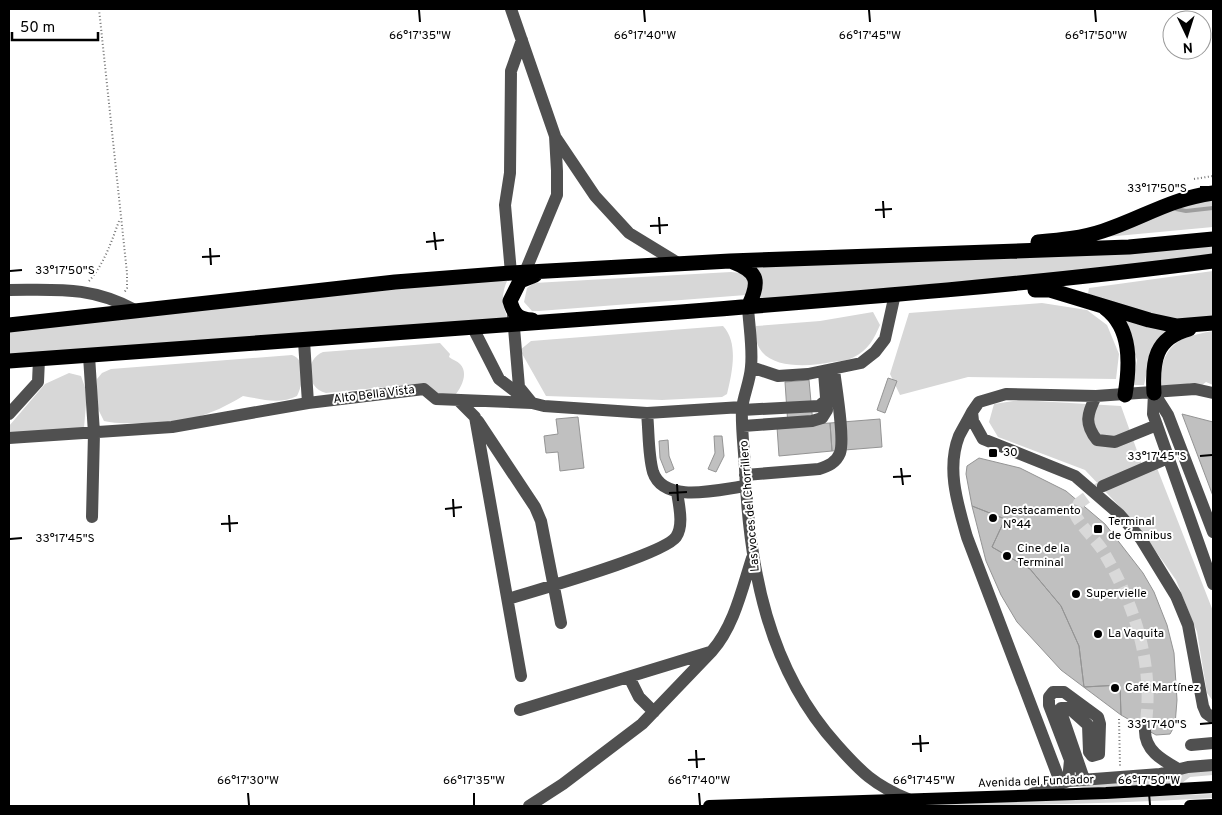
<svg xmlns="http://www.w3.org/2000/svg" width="1222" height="815" font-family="Overpass,sans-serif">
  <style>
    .green { fill: #d7d7d7 }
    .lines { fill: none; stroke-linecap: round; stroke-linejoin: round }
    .stream { stroke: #9e9e9e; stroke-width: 4 }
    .building { fill: #c0c0c0; stroke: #949494 }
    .minor-tunnel { stroke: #d9d9d9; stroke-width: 12; stroke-dasharray: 12 6; stroke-linecap: butt }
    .path { stroke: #727272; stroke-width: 2; stroke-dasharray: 1 2.5; stroke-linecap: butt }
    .minor { stroke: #505050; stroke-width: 12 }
    .major { stroke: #000; stroke-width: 12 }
    .highway { stroke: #000; stroke-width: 15 }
    .ticks { fill: none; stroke: #000; stroke-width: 2 }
    .poi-dot { fill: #000; stroke: #fff; stroke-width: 2 }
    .labels { text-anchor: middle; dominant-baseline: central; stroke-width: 4; stroke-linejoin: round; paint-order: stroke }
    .street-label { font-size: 12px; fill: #000; stroke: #fff }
    .poi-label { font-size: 12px; fill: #000; stroke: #fff; text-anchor: start }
    .ticks-label { font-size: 12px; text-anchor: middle; fill: #000; stroke: #fff; stroke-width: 4; stroke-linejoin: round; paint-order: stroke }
  </style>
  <rect width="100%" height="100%" fill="#fff"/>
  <path class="green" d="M1213,198V227L1095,238L1146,217Z
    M1213,244V254L1102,269L760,300L762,280L755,266Z
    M1213,271V317L1185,320L1163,318L1088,294L1089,288Z
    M731,272L741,273L751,283L746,295L539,311H532L524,302L527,288L534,283Z
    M508,279C501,293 501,306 509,320L9,355V331L426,285Z
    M1042,303L1087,310L1107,325L1119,354L1116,379L968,377L900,395L890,374L909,313Z
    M873,312L880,325C874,339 868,350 854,357C848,361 839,361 832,362C803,368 750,370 756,326L820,321Z
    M1123,319L1168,331L1151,352L1144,385H1133L1137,360Z
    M723,326C739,343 732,373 727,394L722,397L662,400L546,396L520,350L531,341Z
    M1213,331V385L1206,382L1201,386L1189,383L1187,386L1158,385C1164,345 1174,338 1213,331Z
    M440,343L450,354L449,357C453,360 457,361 460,364C469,373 461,388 455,395L439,394L426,383L326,393C306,388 304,360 323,352Z
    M292,355C307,360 303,385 297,396C279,405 262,399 243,396C207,418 181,424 139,423C127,423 116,424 104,421L97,407V379L102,373L111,369Z
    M69,373L81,376L87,393L84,428L11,434L9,431V426L45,384Z
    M1019,400L1121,406L1145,473L1157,468L1213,611V701L1207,693L1197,632L1176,580L1138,526L1085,470L998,437L989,422L994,404Z
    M1213,768V775L1190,777L1182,783L1083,788L1074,786Z
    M1213,794V798C1097,805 980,806 864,806Z"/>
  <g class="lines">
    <path class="stream" d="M1176,209L1186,211L1213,208"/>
  </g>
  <path class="building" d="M888,378L897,381L885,413L877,410Z
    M809,380L813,424L788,426L785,382Z
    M1182,414L1213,422V496Z
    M578,417L584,468L560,471L558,452L546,453L544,436L558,434L556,419Z
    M880,419L882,447L832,451L830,423Z
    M830,423L832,451L779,456L777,427Z
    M714,436H722L724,456L716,472L708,469L715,453Z
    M668,440L669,456L674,469L666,473L660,458L659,441Z
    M979,458L1020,468L1066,491L1105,524L1143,573L1154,592L1167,625L1174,653L1177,700L1175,725L1170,734L1156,735L1121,715L1120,685L1084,687L1079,646L1061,606L1030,569L992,547L1005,519L972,506L966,474L967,466Z
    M972,506L1005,519L992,547L1030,569L1061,606L1079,646L1084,687L1120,685L1121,715L1061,670L1017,622L1001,595L986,561Z"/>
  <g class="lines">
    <path class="minor-tunnel" d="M1101,487L1079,503L1075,514C1081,527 1095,538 1103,551C1135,605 1155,666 1145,729"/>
    <path class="path" d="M99,9L127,273V288L124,293
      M1194,179L1213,176
      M89,281C104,264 111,243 119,221
      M1119,719L1120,766"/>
    <path class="minor" d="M511,9L555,136L557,171V195L525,272
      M556,138L595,196L629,233L678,263
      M511,273L505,205L510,173L511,71L522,40
      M9,290C57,290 91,286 135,310
      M748,307C749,326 753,348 751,367C750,381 744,394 742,408C741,427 744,448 745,468C749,568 768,669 837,745C861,772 874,785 908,799
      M513,316L519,387L532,403
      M473,328L499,379L524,398
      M304,341L308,403
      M89,356L94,433L92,517
      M751,367L778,376L808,374L861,363L875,352L885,339L895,294
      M1154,393L1153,414L1213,584
      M1154,393L1168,415L1213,532
      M1213,393L1195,389L1096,396L1006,394L979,402L972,412L973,421L983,439L1075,476L1119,514L1141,539L1176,596L1188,625L1203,706L1206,713L1213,718
      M1096,396C1087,414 1084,424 1097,440L1115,442L1157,425
      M459,401L475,417L521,676
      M742,410L819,406L826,400
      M972,412C968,420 963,428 959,436C946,469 958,505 967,537L1061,784
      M647,413C649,432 648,454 653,472C664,505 720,489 746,486
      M9,414L38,382L39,359
      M478,421L535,507L541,521L561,623
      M743,426L812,421L822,418L827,410L824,372
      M9,438L172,427L308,403L424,389L436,399L532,403L544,406L647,413L742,407
      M745,475L819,469C828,466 836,463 840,453C845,439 836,387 834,370
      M1103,486L1168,458
      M508,599C536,590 663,555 676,537C684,525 679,506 677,492
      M629,677L639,697L654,712
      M520,710L710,652
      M1145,729C1144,750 1162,760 1178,769
      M1191,745L1213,743
      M1068,781L1070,760L1049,705V697L1053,692H1064L1098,717L1100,724L1099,754L1092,756L1089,752L1088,725L1069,708H1061V712L1084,779
      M1032,794L1068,781L1160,774L1188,767L1213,765
      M529,806L563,784L642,724L712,651C734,626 742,589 752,558"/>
    <path class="major" d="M709,806L1106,793L1213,787
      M1190,806L1213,805"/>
    <path class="highway" d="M1038,242C1060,240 1082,238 1103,231C1143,218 1169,199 1213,193
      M733,262C759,272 760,282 748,307
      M1035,290H1050L1149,320L1177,326L1213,323
      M1105,308C1132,328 1130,365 1125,395
      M532,320C518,319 514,315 510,301L520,281L535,275
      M9,325L395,282L511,273L730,261L1129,247L1213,239
      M9,361C233,344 457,329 681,312C859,298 1036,284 1213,261
      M1154,393C1152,361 1155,338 1189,329"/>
  </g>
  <path class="ticks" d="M419,10L420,22M644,10L645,22M869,10L870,22M1095,10L1096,22M1200,187H1212M883,201L884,218M875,210L892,209M659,217L660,234M650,226L668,225M434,232L436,250M426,242L444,240M210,248L211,265M202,257L220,256M10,271L22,270M1200,456L1212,455M901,468L903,485M893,477L911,476M677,484L678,501M669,493L687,492M453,499L454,517M445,509L462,507M229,515L230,532M221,524L238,523M10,539L22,538M1200,724L1212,723M920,735L921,752M912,744L929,743M696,750L697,768M688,760L705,759M248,793L249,805M474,793V805M699,793L700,805M924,793L925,805M1149,793L1150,805"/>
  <g class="poi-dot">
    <rect x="988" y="448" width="10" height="10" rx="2.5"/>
    <circle cx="993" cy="518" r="5"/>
    <rect x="1093" y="524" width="10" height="10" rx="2.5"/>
    <circle cx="1007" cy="556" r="5"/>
    <circle cx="1076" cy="594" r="5"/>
    <circle cx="1098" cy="634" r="5"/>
    <circle cx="1115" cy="688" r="5"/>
  </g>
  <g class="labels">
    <g class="street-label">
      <text transform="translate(374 395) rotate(-7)">Alto Bella Vista</text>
      <text transform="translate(750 506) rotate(-95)">Las voces del Chorrillero</text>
      <text transform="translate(1036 782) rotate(-2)">Avenida del Fundador</text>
    </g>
    <g class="poi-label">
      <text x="1003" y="453">30</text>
      <text x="1003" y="511">Destacamento<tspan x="1003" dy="14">N°44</tspan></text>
      <text x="1108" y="522">Terminal<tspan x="1108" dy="14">de Ómnibus</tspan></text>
      <text x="1017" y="549">Cine de la<tspan x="1017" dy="14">Terminal</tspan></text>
      <text x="1086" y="594">Supervielle</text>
      <text x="1108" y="634">La Vaquita</text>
      <text x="1125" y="688">Café Martínez</text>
    </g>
  </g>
  <g class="ticks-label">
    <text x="420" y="39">66°17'35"W</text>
    <text x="645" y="39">66°17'40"W</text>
    <text x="870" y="39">66°17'45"W</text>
    <text x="1096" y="39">66°17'50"W</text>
    <text x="1157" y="192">33°17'50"S</text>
    <text x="65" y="274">33°17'50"S</text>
    <text x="1157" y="460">33°17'45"S</text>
    <text x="65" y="542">33°17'45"S</text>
    <text x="1157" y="728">33°17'40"S</text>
    <text x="248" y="784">66°17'30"W</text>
    <text x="474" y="784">66°17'35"W</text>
    <text x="699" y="784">66°17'40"W</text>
    <text x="924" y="784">66°17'45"W</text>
    <text x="1149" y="784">66°17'50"W</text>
  </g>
  <rect width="1222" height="815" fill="none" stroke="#000000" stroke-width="20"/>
  <g transform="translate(1187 35) rotate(176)"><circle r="24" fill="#ffffff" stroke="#999999"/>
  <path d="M0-4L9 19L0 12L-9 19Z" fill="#000000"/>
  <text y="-8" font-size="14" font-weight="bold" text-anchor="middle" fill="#000000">N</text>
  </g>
  <path d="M12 32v8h86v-8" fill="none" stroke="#000000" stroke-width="2.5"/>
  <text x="20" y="32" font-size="15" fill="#000000" stroke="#ffffff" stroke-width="4" paint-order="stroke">50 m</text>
</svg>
